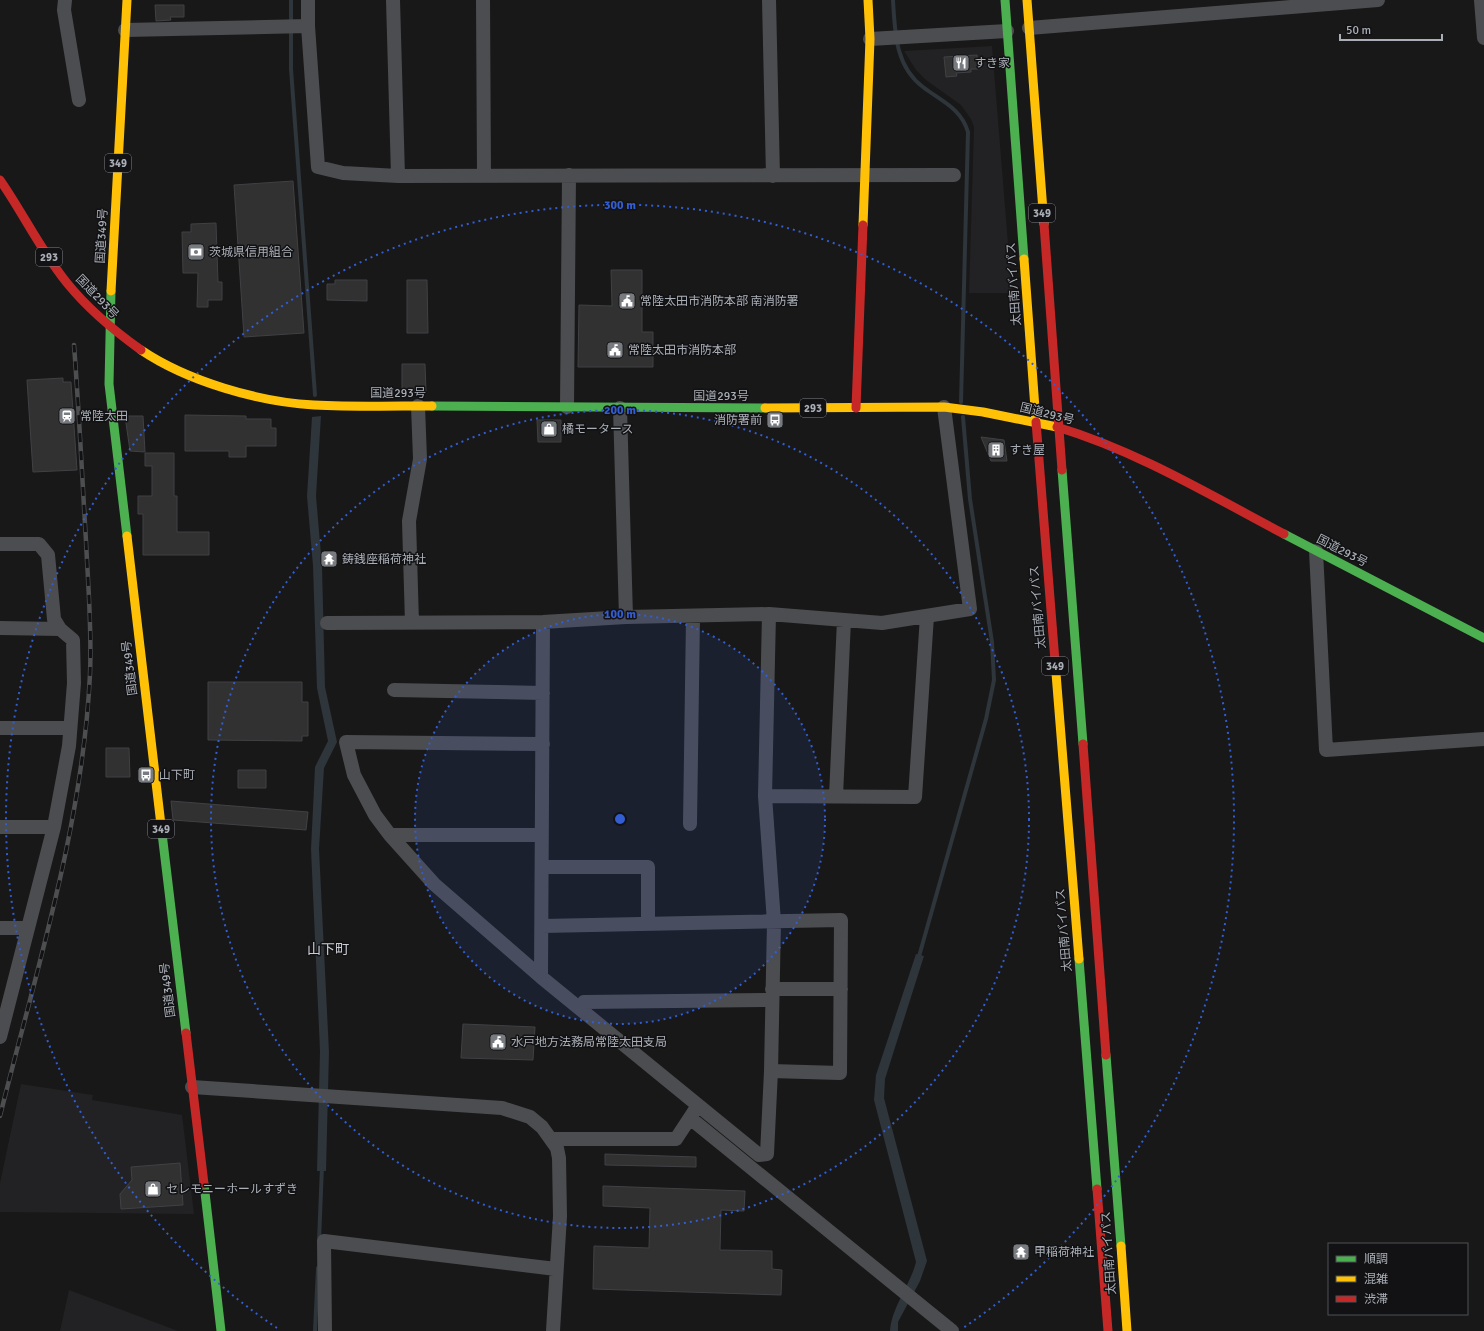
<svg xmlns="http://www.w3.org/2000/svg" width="1484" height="1331" font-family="Signika,'Noto Sans JP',sans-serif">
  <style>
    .built { fill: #222224 }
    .water { fill: #2e353b }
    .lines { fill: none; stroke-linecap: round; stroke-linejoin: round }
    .stream { stroke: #2e353b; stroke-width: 4 }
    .building { fill: #313132; stroke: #404144 }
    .street { stroke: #4c4d50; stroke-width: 14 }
    .fast { stroke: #4caf50; stroke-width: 9 }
    .slow { stroke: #ffc107; stroke-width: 9 }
    .jam { stroke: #c62828; stroke-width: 9 }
    .rail-casing { stroke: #4d4e50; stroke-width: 4.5 }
    .rail { stroke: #121214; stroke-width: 3; stroke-dasharray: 9; stroke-linecap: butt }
    .ring { fill: none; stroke: #325dd3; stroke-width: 2; stroke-dasharray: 2 4 }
    .labels { text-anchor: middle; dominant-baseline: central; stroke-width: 3; stroke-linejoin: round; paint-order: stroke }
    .shield { fill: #121214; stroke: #7c8086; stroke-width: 1 }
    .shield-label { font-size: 11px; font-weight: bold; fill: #aaafb7 }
    .poi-label { font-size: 12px; fill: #aaafb7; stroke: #121214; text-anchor: start }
    .street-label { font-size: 12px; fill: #aaafb7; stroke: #121214 }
    .quarter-label { font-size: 14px; fill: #cbcdd4; stroke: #121214 }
    .centre { fill: #325dd3; stroke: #121214; stroke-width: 2 }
    .ring-label { font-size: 12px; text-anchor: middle; font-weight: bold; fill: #325dd3; stroke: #121214; stroke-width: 3; stroke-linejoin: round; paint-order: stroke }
  </style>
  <rect width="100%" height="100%" fill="#181818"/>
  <path class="built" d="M992,46L1012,293H969L974,127L971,119L961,105L926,80L916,70L904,51Z
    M21,1084L93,1095L92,1100L182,1115L194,1214L0,1212V1183Z
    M69,1290L178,1331H60Z"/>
  <path class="water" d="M321,416L316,496L322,566L325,687L337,742L324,768L319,849L329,1052L326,1171H317L320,1051L311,849L315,767L328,741L317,688L313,566L307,496L312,417Z
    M916,954L924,956L885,1079L884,1098L927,1261L920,1281L898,1322V1331H890C892,1306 910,1286 916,1262L874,1100L876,1075Z"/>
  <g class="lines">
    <path class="stream" d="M291,0V69L315,395
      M893,0C895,32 895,66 923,87C941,101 961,108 968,132L961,402
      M918,960L986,719L994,680L992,642L970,499L963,417
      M319,1241L322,1166
      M315,1331L318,1268"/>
  </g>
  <path class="building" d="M155,5H184V17H170L171,20L156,21Z
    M977,55L978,69H971V72L956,73L957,76L946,77L944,57Z
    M293,181L304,333L244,337L234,185Z
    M216,223L218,282H222V300H208V307H197L198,273H183L182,232H191V224Z
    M611,270H642V332H653V367H578L579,305L612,306Z
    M335,280H367V301L327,300V284H335Z
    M407,280H427L428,333H407Z
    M402,364H425L426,392L402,393Z
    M63,378V382H71L77,470L33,472L27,380Z
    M185,415L246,416V419H271V428H276V446H246V457H229V451H185Z
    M125,416H143L145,452L130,451Z
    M537,420H561V442H538Z
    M981,437L1004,440L1007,461H991Z
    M145,453H174V496H177V532H209V555H143V514H138V496H152V466H145Z
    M208,682H302V702H308V736H302V741L208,740Z
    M106,748H129L130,777H106Z
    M238,770H266V788H238Z
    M171,801L308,812L306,830L173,820Z
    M463,1024L535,1027L533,1060L461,1058Z
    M605,1154L696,1157V1167L605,1165Z
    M180,1163L183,1205L121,1209L120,1194L132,1180L131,1167Z
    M603,1186L745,1191L744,1211L721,1210L720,1250L772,1251V1269L782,1270L781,1295L593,1289L594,1246L649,1248L650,1208L603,1206Z"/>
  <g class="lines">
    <path class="street" d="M65,0L64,10L79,100
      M308,0V26L318,167L343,173L398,176L954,175
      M393,0L398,176
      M483,0L484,175
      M769,0L773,176
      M1481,0L1484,38
      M1029,28L1378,0
      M125,30L308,26
      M870,39L1007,31
      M567,407L569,175
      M620,408L626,617
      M0,544H39L48,555L54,619L60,629L73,640L74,683L69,746L54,827L0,1037
      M1316,551L1326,750L1484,739
      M327,623L543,622L626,617L769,614L882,623L970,609L944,407
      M412,623L409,521L420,459L418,406
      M0,628L60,629
      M394,690L543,693
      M0,728H69
      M543,744L346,742L354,775L375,815L390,835L434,884L541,977L759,1155L767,1154L771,1071L774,922L765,796L769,614
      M765,796L915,797L927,616
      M836,796L844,620
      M690,824L693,617
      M0,827H54
      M390,835H542
      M542,867H648V924
      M542,926L841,920L840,1073L771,1071
      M0,928H28
      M541,977L543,622
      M772,989H841
      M581,1009L584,1002L772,1000
      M192,1087L502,1108L530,1117L542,1127L557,1148L559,1158L560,1216L553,1331
      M690,1118L952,1331
      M551,1139H676L695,1110
      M325,1331L324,1241L556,1269"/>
    <path class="fast" d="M1005,0L1024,259
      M111,291L109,384L127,536
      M432,406L765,408
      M1062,470L1083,744
      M1284,534L1484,638
      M161,825L186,1033
      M1079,959L1097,1189
      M1106,1055L1121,1246
      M204,1184L221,1331"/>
    <path class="slow" d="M1027,0L1044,224
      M863,225L870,39L868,0
      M1024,259L1036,422
      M111,291L127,0
      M141,350C187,381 258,402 314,405C353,407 393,406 432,406
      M765,408L944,407L983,412L1057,427
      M127,536L161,825
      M1055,661L1079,959
      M1121,1246L1127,1331"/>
    <path class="jam" d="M0,180C23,213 41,251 67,283C88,309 113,330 141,350
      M1044,224L1062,470
      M856,408L863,225
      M1036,422L1055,661
      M1057,427C1137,451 1210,495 1284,534
      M1083,744L1106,1055
      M186,1033L204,1184
      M1097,1189L1108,1331"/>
    <g class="rail-casing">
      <path id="rail" d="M0,1116C36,971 83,824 90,674C92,630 88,585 86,541C82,475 79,410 74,345"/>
    </g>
    <use href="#rail" class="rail"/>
  </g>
  <circle cx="620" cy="819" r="205" fill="#325dd3" fill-opacity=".12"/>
  <g class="ring">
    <circle cx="620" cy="819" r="205"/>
    <circle cx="620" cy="819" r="409"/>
    <path d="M277 1328A614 614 0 1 1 963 1328"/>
  </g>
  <defs>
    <g id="restaurant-square" transform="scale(0.9)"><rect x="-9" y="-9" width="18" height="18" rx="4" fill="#777a7f" stroke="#121214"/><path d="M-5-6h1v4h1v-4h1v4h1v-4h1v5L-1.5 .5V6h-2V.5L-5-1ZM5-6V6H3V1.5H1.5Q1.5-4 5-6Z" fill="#fff"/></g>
    <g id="bank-square" transform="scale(0.9)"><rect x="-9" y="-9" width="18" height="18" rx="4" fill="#777a7f" stroke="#121214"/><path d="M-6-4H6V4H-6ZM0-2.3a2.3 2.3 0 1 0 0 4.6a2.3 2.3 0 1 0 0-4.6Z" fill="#fff"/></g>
    <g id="civic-square" transform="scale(0.9)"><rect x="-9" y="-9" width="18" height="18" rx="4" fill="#777a7f" stroke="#121214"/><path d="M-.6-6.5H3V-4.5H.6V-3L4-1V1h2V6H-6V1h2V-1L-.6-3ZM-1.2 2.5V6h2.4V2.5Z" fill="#fff"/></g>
    <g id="station-square" transform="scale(0.9)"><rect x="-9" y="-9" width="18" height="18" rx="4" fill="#777a7f" stroke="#121214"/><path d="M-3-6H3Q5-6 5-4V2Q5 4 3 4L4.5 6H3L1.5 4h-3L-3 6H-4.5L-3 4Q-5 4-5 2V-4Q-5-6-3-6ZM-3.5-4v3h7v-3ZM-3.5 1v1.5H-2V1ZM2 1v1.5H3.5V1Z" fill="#fff"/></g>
    <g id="bus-square" transform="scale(0.9)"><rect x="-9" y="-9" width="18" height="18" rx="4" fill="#777a7f" stroke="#121214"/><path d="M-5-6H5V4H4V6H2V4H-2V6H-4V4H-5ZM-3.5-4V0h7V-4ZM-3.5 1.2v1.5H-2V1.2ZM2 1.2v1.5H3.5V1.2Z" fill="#fff"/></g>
    <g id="shop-square" transform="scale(0.9)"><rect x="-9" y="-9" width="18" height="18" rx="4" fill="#777a7f" stroke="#121214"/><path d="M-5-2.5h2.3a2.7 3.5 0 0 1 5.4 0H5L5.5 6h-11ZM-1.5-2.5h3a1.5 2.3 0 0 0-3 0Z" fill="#fff"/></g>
    <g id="building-square" transform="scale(0.9)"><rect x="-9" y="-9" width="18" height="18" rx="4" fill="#777a7f" stroke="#121214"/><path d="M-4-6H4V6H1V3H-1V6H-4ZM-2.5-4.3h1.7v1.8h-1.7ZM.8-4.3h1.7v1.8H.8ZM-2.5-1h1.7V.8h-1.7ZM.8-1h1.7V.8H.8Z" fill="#fff"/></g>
    <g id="temple-square" transform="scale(0.9)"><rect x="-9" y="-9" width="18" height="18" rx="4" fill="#777a7f" stroke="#121214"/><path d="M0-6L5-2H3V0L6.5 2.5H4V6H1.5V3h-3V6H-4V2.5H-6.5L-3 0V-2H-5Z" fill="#fff"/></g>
  </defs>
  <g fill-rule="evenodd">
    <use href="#restaurant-square" x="961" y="63"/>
    <use href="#bank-square" x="196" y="252"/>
    <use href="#civic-square" x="627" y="301"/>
    <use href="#civic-square" x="615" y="350"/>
    <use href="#station-square" x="67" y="416"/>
    <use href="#bus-square" x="775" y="420"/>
    <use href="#shop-square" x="549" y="429"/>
    <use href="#building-square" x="996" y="450"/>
    <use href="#temple-square" x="329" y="559"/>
    <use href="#bus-square" x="146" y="775"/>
    <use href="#civic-square" x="498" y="1042"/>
    <use href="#shop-square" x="153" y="1189"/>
    <use href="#temple-square" x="1021" y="1252"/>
  </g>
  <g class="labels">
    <g class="shield">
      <rect x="105" y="154" width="26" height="18" rx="3"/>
      <rect x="1029" y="204" width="26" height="18" rx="3"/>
      <rect x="36" y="248" width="26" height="18" rx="3"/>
      <rect x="800" y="399" width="26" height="18" rx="3"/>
      <rect x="1042" y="657" width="26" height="18" rx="3"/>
      <rect x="148" y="820" width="26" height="18" rx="3"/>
    </g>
    <g class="shield-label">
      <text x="118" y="163">349</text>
      <text x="1042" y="213">349</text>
      <text x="49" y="257">293</text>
      <text x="813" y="408">293</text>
      <text x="1055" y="666">349</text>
      <text x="161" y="829">349</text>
    </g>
    <g class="poi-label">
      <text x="974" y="63">すき家</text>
      <text x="209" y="252">茨城県信用組合</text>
      <text x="640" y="301">常陸太田市消防本部 南消防署</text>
      <text x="628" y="350">常陸太田市消防本部</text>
      <text x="80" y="416">常陸太田</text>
      <text x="762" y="420" text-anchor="end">消防署前</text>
      <text x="562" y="429">橘モータース</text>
      <text x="1009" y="450">すき屋</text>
      <text x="342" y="559">鋳銭座稲荷神社</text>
      <text x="159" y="775">山下町</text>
      <text x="511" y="1042">水戸地方法務局常陸太田支局</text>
      <text x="166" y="1189">セレモニーホールすずき</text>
      <text x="1034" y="1252">甲稲荷神社</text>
    </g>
    <g class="street-label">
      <text transform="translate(102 236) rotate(-87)">国道349号</text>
      <text transform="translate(1014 284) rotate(-94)">太田南バイパス</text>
      <text transform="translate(97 297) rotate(46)">国道293号</text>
      <text x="398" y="393">国道293号</text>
      <text x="721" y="396">国道293号</text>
      <text transform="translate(1047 414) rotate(14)">国道293号</text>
      <text transform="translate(1342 551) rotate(27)">国道293号</text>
      <text transform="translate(1038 607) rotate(-95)">太田南バイパス</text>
      <text transform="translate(130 668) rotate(-97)">国道349号</text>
      <text transform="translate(1064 930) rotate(-95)">太田南バイパス</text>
      <text transform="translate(168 990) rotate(-97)">国道349号</text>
      <text transform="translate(1109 1253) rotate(-94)">太田南バイパス</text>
    </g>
    <g class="quarter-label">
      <text x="328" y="949">山下町</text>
    </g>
  </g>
  <circle cx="620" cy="819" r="6" class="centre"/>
  <g class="ring-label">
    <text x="620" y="209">300 m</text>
    <text x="620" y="414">200 m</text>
    <text x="620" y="618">100 m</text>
  </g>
  <rect x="1328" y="1243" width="140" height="72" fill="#121214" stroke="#4f5155"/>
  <rect x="1336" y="1256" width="20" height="6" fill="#4caf50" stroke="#4f5155"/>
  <text x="1364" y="1263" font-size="12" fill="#aaafb7">順調</text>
  <rect x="1336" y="1276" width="20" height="6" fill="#ffc107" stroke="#4f5155"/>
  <text x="1364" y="1283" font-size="12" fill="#aaafb7">混雑</text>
  <rect x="1336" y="1296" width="20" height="6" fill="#c62828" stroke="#4f5155"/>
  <text x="1364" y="1303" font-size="12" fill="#aaafb7">渋滞</text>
  <path d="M1340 34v6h102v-6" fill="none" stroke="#aaafb7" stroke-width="2"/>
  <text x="1346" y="34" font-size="12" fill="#aaafb7" stroke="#121214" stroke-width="3" paint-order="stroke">50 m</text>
</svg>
